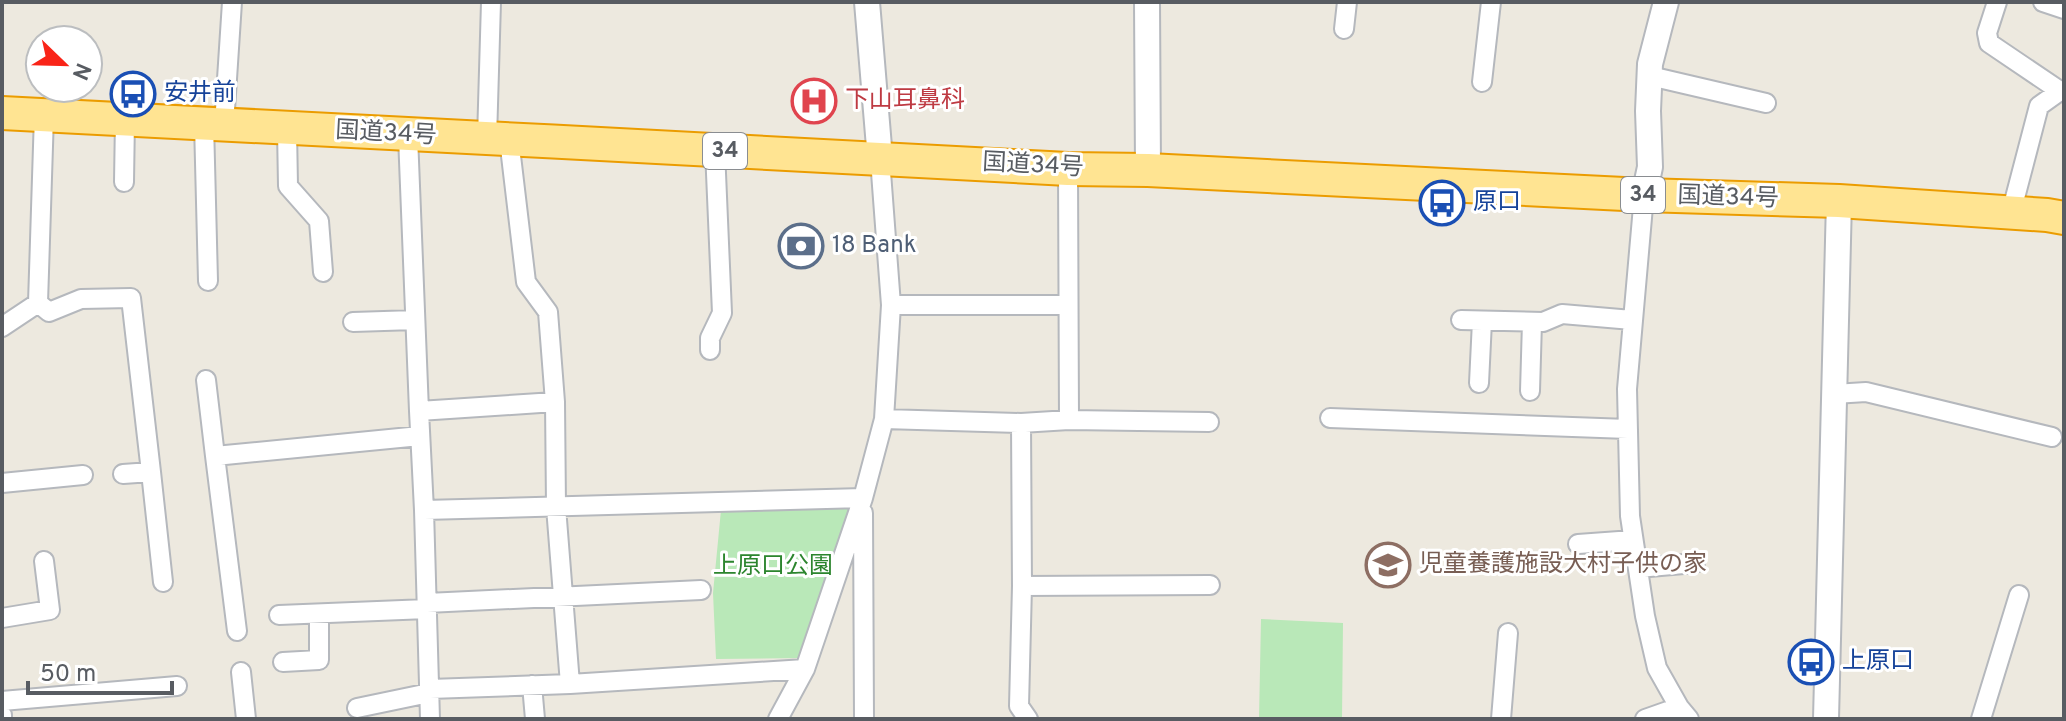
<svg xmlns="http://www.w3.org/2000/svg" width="2066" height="721" font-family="Overpass,'Noto Sans JP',sans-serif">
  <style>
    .green { fill: #b9e8b8 }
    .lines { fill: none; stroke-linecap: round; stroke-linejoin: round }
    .minor-casing { stroke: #b5b8bd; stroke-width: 22 }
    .tertiary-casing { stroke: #b5b8bd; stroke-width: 28 }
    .trunk-casing { stroke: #eb9c00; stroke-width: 36 }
    .minor { stroke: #fff; stroke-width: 18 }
    .tertiary { stroke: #fff; stroke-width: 24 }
    .trunk { stroke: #ffe492; stroke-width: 32 }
    .labels { text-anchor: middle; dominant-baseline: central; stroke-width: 6; stroke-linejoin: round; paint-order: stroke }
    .shield { fill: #fff; stroke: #8a8d91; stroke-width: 2 }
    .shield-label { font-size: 22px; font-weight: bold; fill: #585c62 }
    .transit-label { font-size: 24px; fill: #164399; stroke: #fff; text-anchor: start }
    .health-label { font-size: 24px; fill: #be3a42; stroke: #fff; text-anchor: start }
    .street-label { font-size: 24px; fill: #585c62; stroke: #fff }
    .service-label { font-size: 24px; fill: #4e5e75; stroke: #fff; text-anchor: start }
    .education-label { font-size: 24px; fill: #785e54; stroke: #fff; text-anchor: start }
    .park-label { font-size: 24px; fill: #2c852e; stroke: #fff }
  </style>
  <rect width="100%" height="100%" fill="#ede9df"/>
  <path class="green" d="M854,506L802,658L716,659L713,593L721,510Z
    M1261,619L1343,623L1342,719H1259Z"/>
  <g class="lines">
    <g class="minor-casing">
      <path id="minor" d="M1997,2L1987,33L1989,43L2060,91
        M2043,2L2064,9
        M1344,29L1347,2
        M1650,76L1766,103
        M1482,82L1491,2
        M204,123L208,281
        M224,125L232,2
        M287,130L288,186L319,221L323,272
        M408,136L419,411L424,510L430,719
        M487,139L491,2
        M509,139L526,282L548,312L555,402L556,507L570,684
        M1068,169L1069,420
        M124,182L125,119
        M1644,195L1627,389L1630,516L1645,616L1657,668L1679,707L1689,719
        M2011,213L2039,106L2060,91L2064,92
        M38,303L49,312L81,299L131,298L151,472L123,474
        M891,305H1068
        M1461,320L1543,322L1562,314L1632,320
        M353,322L415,320
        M2,327L38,303L44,115
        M710,350V338L722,313L715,150
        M206,380L215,456L420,436
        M1479,383L1482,321
        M1530,391L1532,322
        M1834,394L1866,392L2052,437
        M419,411L555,402
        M1330,418L1628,429
        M884,419L1021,423L1069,420L1209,422
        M1021,423L1022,586L1019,706L1028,719
        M215,456L237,631
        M151,472L163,582
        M2,483L83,475
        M424,510L863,498
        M863,513L864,719
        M1578,544L1633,540
        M1638,568L1695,563
        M1022,586L1210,585
        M427,603L701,590
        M279,615L427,609
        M2,618L50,610L44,561
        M283,662L319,660V614
        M241,672L246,719
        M532,685L535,719
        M430,689L570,684L805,669
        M2,701L177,686
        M357,708L429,693
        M2,715V719
        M778,719L805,669L863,498L884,419L891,305L880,159
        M1501,719L1508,633
        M1645,719L1679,707
        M1981,719L2019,595"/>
    </g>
    <g class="tertiary-casing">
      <path id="tertiary" d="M867,2L880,159
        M1147,2L1148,170
        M1644,195L1650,167L1648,111L1650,64L1666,2
        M1826,719L1839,201"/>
    </g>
    <g class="trunk-casing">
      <path id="trunk" d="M2,113C357,133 713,148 1068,169L1148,170L1644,195L1839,201L2047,215L2064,218"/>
    </g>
    <use href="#minor" class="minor"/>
    <use href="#tertiary" class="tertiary"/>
    <use href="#trunk" class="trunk"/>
  </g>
  <defs>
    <g id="bus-ring" transform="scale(2.3)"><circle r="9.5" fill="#fff" stroke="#1a4fb4" stroke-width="1.5"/><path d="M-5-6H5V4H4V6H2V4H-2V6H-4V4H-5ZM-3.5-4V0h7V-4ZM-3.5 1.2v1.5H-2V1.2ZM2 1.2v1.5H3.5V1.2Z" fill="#1a4fb4"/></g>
    <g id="hospital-ring" transform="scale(2.3)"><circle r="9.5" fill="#fff" stroke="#e0444e" stroke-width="1.5"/><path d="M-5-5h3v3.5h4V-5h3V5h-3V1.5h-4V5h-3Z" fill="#e0444e"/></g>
    <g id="bank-ring" transform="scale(2.3)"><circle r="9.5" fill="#fff" stroke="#5c6f8a" stroke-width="1.5"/><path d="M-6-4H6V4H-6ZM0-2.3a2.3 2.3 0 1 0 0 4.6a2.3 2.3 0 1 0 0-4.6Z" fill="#5c6f8a"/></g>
    <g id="school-ring" transform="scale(2.3)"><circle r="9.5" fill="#fff" stroke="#8d6e63" stroke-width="1.5"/><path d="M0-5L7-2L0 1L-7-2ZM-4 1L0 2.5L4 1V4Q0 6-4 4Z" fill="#8d6e63"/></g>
  </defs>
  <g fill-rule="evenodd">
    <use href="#bus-ring" x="133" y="94"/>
    <use href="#hospital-ring" x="814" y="101"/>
    <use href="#bus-ring" x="1442" y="203"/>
    <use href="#bank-ring" x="801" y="246"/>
    <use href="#school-ring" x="1388" y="565"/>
    <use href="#bus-ring" x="1811" y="662"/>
  </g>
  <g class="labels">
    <g class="shield">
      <rect x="703" y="133" width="44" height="36" rx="6"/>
      <rect x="1621" y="177" width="44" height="36" rx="6"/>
    </g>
    <g class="shield-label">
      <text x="725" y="151">34</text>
      <text x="1643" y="195">34</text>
    </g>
    <g class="transit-label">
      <text x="164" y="94">安井前</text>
      <text x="1473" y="203">原口</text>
      <text x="1842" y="662">上原口</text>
    </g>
    <g class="health-label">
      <text x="845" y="101">下山耳鼻科</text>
    </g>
    <g class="street-label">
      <text transform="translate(386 134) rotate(3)">国道34号</text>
      <text transform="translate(1033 166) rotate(3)">国道34号</text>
      <text transform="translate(1728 198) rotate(2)">国道34号</text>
    </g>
    <g class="service-label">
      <text x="832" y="246">18 Bank</text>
    </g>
    <g class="education-label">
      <text x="1419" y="565">児童養護施設大村子供の家</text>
    </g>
    <g class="park-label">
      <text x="773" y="567">上原口公園</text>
    </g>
  </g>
  <rect width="2066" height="721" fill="none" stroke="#585c62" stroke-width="8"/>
  <g transform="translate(64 64) rotate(113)"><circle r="38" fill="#ffffff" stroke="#bcbec0" stroke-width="2"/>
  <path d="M0-6L14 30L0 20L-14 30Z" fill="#f92418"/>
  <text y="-12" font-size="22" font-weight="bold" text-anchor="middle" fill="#585c62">N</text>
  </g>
  <path d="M28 681v12h144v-12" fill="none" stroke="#585c62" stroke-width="4"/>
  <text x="40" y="681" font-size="24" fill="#585c62" stroke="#ffffff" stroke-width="6" paint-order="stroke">50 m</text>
</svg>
